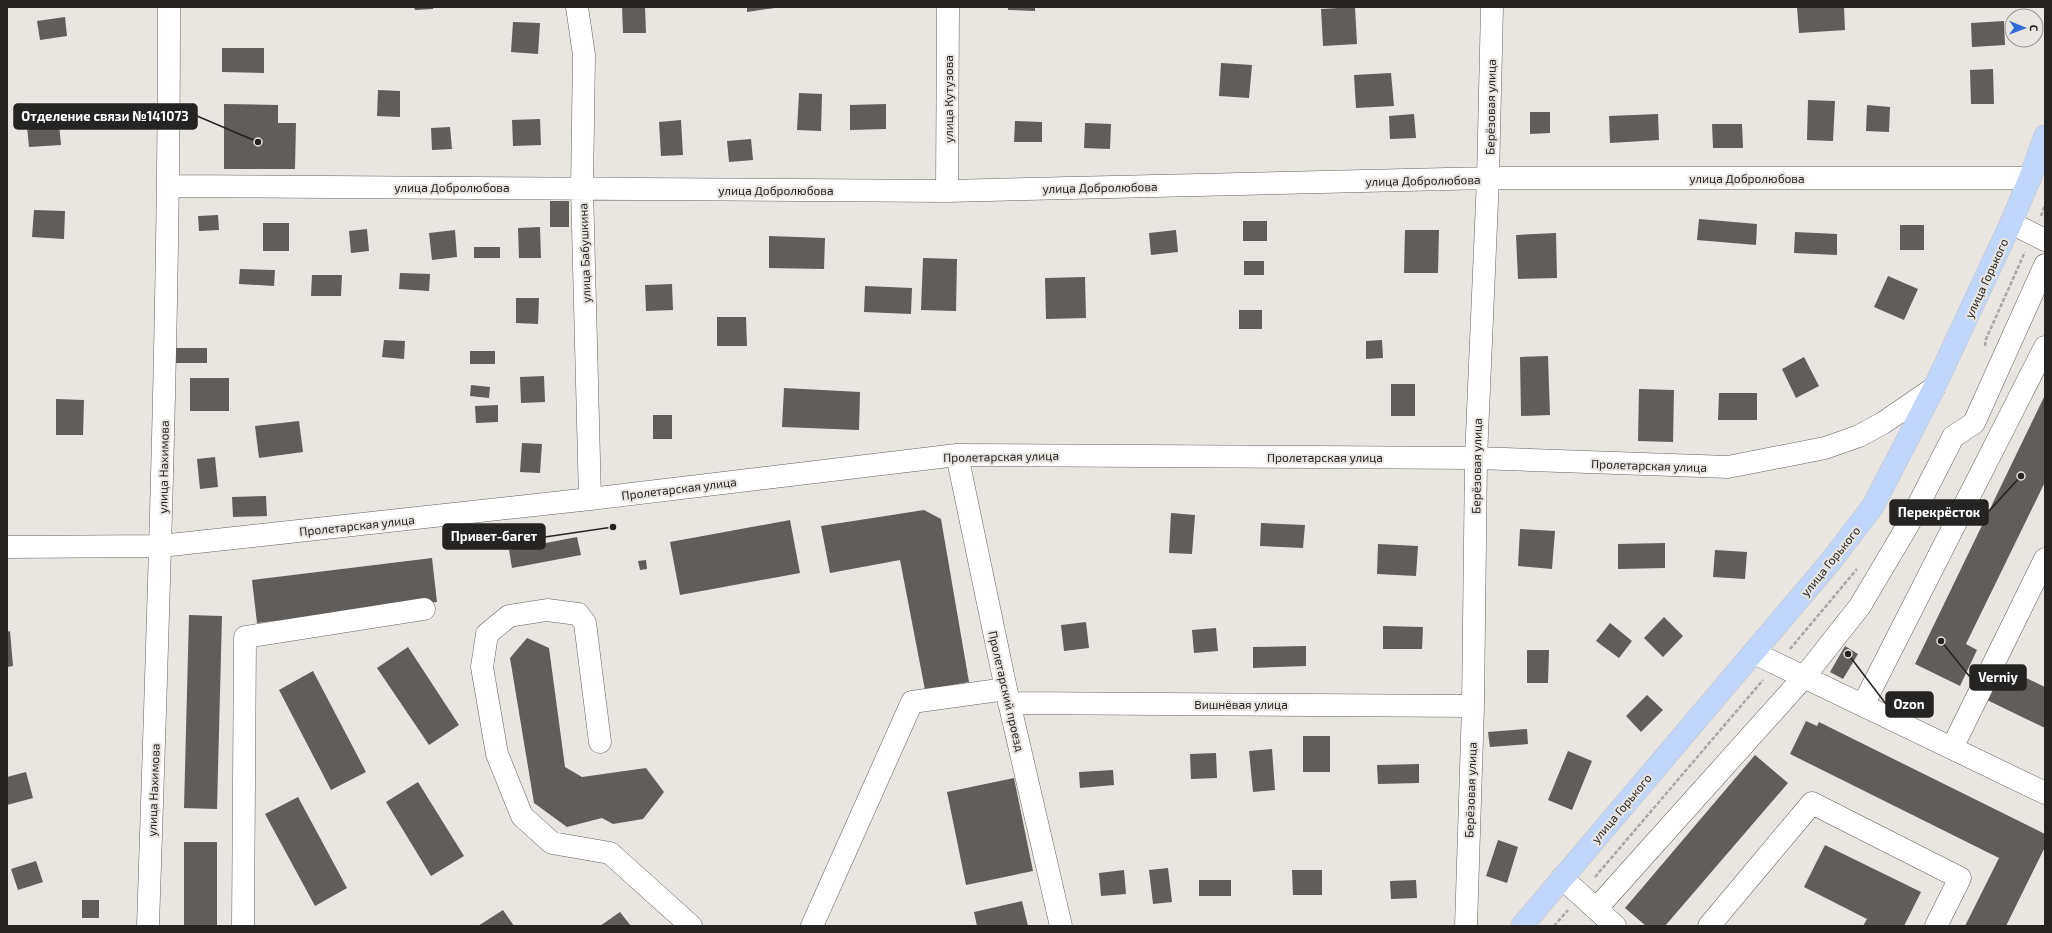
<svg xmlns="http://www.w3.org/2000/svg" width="2052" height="933" font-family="'Exo 2',sans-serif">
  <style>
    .building { fill: #605d5a }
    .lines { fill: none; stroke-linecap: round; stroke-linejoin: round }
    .minor-casing { stroke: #65615e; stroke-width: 23 }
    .major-casing { stroke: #c2c2c1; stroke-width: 23 }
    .path { stroke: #a9a6a3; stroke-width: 2.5; stroke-dasharray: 4 2; stroke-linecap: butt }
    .minor { stroke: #fff; stroke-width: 22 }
    .major { stroke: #c0d6fc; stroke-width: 22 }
    .labels { text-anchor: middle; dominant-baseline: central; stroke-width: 4; stroke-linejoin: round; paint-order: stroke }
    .street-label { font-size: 12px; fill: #252423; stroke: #e9e5e1 }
    .leader { fill: none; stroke: #252423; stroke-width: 1.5 }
    .callout-dot { fill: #252423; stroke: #e9e5e1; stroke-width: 1.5 }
    .callout { fill: #252423; stroke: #252423; stroke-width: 1.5 }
    .callout-label { font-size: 13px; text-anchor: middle; font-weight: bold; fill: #fff }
  </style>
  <rect width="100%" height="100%" fill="#e9e5e1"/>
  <path class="building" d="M414,7H433V9L415,10Z
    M622,7H645L646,33H623Z
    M747,7H775V8L747,12Z
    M1008,7H1035V11L1008,10Z
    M1355,7L1357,44L1323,46L1321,9Z
    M1797,7H1844L1845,30L1799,33Z
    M65,17L67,36L40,40L37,21Z
    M2004,21L2005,45L1972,47L1971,23Z
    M513,22L540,23L538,54L511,52Z
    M222,48H264V73L222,72Z
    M1221,63L1252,65L1249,98L1219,96Z
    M1993,69L1994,104H1971L1970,70Z
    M1391,73L1394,106L1356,108L1354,75Z
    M378,90L400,91V117L377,116Z
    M799,93L822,94L821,131L797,130Z
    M1808,100L1835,101L1833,141L1807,140Z
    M224,104L278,105V123H296L295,169H224Z
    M886,104V129L850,130V105Z
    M1867,105L1890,107L1889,132L1866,131Z
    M1530,112H1550V133L1530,134Z
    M1414,114L1416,138L1390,139L1389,116Z
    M1658,114L1659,140L1610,143L1609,116Z
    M540,119L541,145L513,146L512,120Z
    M681,120L683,155L661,156L659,122Z
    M1015,121L1042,122V142H1014Z
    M59,123L61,145L29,147L27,126Z
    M1085,123L1111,124L1110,149L1084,148Z
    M1712,124H1742L1743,148H1713Z
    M450,127L452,149L432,150L431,128Z
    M751,139L753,160L729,162L727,141Z
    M550,201H569V227H550Z
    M34,210L65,211L64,239L32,237Z
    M218,215L219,230L199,231L198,216Z
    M1699,219L1757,224L1756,245L1697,240Z
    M1243,221H1267V241H1243Z
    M263,223H289V251H263Z
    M1900,225H1924V250H1900Z
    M540,227L541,258H519L518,228Z
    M367,229L369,251L351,253L349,231Z
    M455,230L457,257L432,260L429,233Z
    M1176,230L1178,252L1151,255L1149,233Z
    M1405,230H1439L1438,273H1404Z
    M1795,232L1837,234V255L1794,253Z
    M1556,233L1557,278L1518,279L1516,235Z
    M769,236L825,238L824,269L769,268Z
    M474,247H500V258H474Z
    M923,258L957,259L956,311L921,310Z
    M1244,261H1264V275H1244Z
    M240,269L275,270L274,286L239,284Z
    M400,273L430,274L429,291L399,289Z
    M312,275H342L341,296H311Z
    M1888,276L1918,289L1904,320L1874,307Z
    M1085,277L1086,318L1046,319L1045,278Z
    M672,284L673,310L646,311L645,285Z
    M865,286L912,288L911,314L864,312Z
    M516,298H539L538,324L516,323Z
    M1239,310H1262V329H1239Z
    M717,317H746L747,346H717Z
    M384,340L405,341L404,359L382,357Z
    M1382,340L1383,358L1366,359V341Z
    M173,348H207V363H173Z
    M470,351H495V364H470Z
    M1548,356L1550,415L1521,416L1520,357Z
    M1804,357L1819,386L1796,398L1782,369Z
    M544,376L545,402L521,403L520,377Z
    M190,378H229V411H190Z
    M1391,384H1415V416H1391Z
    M471,385L490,387L489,398L470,396Z
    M784,388L860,392L859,430L782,427Z
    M1639,389L1674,390L1673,442L1638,441Z
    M1719,393H1757V420H1718Z
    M2045,395V482L1966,644L1977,650L1960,686L1915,664Z
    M56,399L84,400L83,435H56Z
    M498,405V422L476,423L475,406Z
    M653,415H672V439H653Z
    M299,421L303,452L259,458L255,426Z
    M522,443L542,444L540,473L520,472Z
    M215,457L218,487L200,489L197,459Z
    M266,496L267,516L233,517L232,497Z
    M924,510L941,519L969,682L925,690L900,560L830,573L821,526Z
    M1171,513L1195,515L1192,554L1169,553Z
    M790,520L800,573L680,595L670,542Z
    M1261,523L1305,525L1303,548L1260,546Z
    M1520,529L1555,531L1552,569L1518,566Z
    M577,537L581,555L512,568L509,550Z
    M1665,543V568L1618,569V544Z
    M1378,544L1418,546L1416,576L1377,574Z
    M1715,550L1747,552L1745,579L1713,577Z
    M432,558L437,602L257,623L252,580Z
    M646,560L647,569L640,570L638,561Z
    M189,615L222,616L217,809L184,808Z
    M1664,617L1683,636L1663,657L1644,638Z
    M1086,622L1089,648L1064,651L1061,625Z
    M1610,623L1632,641L1619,658L1596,641Z
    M1383,626L1423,627L1422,649H1383Z
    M1216,628L1218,651L1194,653L1192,630Z
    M10,631L13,666L7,667V632Z
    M527,638L549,648L565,767L582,777L646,768L664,792L643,819L613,824L602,818L567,827L534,803L510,658Z
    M1306,646V666L1253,668V647Z
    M1845,646L1858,654L1843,679L1830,672Z
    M408,647L459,725L429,745L377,668Z
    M1527,650H1549L1548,683H1527Z
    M2003,667L2045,687V728L1987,700Z
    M313,671L366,772L331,790L279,690Z
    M1647,695L1663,710L1641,732L1626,716Z
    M1806,721L1817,726L1819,722L2045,834V847L2006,926H1965L1999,858L1790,754Z
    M1527,729L1528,744L1490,747L1488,732Z
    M1303,736H1330V772H1303Z
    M1272,749L1275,790L1253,792L1249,751Z
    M1568,751L1592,761L1572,810L1548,800Z
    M1216,753L1217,778L1191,779L1190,754Z
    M1755,755L1788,783L1665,926H1646L1625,908Z
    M1419,764V783L1378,784L1377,765Z
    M1113,770L1114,785L1080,788L1079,772Z
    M26,772L33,798L7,805V777Z
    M1014,778L1033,871L966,885L947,792Z
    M418,782L464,856L431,876L386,802Z
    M298,797L347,888L315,906L265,814Z
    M1498,840L1518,847L1507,883L1486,876Z
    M184,842H217V926H184Z
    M1825,845L1921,892L1904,926H1863L1867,919L1804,887Z
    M36,861L43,882L18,890L11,869Z
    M1168,868L1172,902L1153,904L1149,870Z
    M1124,870L1126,894L1101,896L1099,873Z
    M1292,870H1322V895H1293Z
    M1199,880H1231V896H1199Z
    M1416,880L1417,898L1391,899L1390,881Z
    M82,900H99V918H82Z
    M1022,901L1028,926H977L974,912Z
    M503,910L514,926H478Z
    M620,912L631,926H600Z"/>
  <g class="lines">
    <g class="minor-casing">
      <path id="minor" d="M577,7L584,55L582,188L590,499
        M169,186L947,191L1488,178H2030
        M947,191L948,7
        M2011,223L2045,240
        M957,455L1006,689L1061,926
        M7,547L161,546L590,499L957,455L1476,458L1728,467L1825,448L1859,436L1883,423L1934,388
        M1754,653L2045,793
        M1009,703L1473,706
        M1863,705L2045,347
        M600,742L585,623L578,614L547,610L509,616L487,634L482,667L497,754L522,816L552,843L610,853L691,926
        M1952,748L2045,559
        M1562,878L1615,926
        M1596,909L1804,677L1860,606L1908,525L1953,437L1974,423L2045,265
        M148,926C158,620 169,314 169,7
        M243,926L245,637L424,609
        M812,926L912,702L1006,689
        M1466,926L1473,706L1476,458L1488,178L1492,7
        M1709,926L1812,803L1960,878L1936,926"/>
    </g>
    <g class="major-casing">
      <path id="major" d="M1522,926L1831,561L1873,506L1934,388L2011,223L2030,178L2045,136"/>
    </g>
    <path class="path" d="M2041,216L2045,205
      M1985,346L1986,339L2025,252
      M1790,649L1857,569
      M1595,877L1763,680
      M1554,926L1568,910"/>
    <use href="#minor" class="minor"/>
    <use href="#major" class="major"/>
  </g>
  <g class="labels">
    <g class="street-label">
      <text transform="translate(948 99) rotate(-90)">улица Кутузова</text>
      <text transform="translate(1490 107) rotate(-89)">Берёзовая улица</text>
      <text x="1747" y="178">улица Добролюбова</text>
      <text transform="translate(1423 180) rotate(-1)">улица Добролюбова</text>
      <text x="452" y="187">улица Добролюбова</text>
      <text transform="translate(1100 187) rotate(-1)">улица Добролюбова</text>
      <text x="776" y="190">улица Добролюбова</text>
      <text transform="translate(584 253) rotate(-92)">улица Бабушкина</text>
      <text transform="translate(1986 278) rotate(-65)">улица Горького</text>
      <text transform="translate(1001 456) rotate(-1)">Пролетарская улица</text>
      <text x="1325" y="457">Пролетарская улица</text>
      <text transform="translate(1649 465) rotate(2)">Пролетарская улица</text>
      <text transform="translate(1476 466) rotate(-89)">Берёзовая улица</text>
      <text transform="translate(163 467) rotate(-89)">улица Нахимова</text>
      <text transform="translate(679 488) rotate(-7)">Пролетарская улица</text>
      <text transform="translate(357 525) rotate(-6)">Пролетарская улица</text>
      <text transform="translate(1830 561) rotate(-51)">улица Горького</text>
      <text transform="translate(1007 691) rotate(77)">Пролетарский проезд</text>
      <text x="1241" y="704">Вишнёвая улица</text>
      <text transform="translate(153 790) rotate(-88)">улица Нахимова</text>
      <text transform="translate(1470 790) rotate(-88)">Берёзовая улица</text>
      <text transform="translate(1621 808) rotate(-50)">улица Горького</text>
    </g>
  </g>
  <path class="leader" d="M258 142L197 116M2021 476L1988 512M613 527L545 537M1941 641L1970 677M1848 654L1886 704"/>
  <g class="callout-dot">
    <circle cx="258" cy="142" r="4"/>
    <circle cx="2021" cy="476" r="4"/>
    <circle cx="613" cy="527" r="4"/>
    <circle cx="1941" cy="641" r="4"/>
    <circle cx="1848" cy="654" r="4"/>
  </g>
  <g class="callout">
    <rect x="14" y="104" width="183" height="25" rx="4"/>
    <rect x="1890" y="500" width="98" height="25" rx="4"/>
    <rect x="443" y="524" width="102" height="25" rx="4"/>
    <rect x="1970" y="665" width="56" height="25" rx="4"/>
    <rect x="1886" y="692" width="47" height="25" rx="4"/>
  </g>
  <g class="callout-label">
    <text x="105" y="121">Отделение связи №141073</text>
    <text x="1939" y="517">Перекрёсток</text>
    <text x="494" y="541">Привет-багет</text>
    <text x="1998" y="682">Verniy</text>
    <text x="1909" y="709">Ozon</text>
  </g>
  <rect width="2052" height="933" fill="none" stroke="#252423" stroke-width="16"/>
  <g transform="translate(2024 28) rotate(91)"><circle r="19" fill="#e9e5e1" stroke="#9b9895"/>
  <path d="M0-3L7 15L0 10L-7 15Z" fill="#306ad8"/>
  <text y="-6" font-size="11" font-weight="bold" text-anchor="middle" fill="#252423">С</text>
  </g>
</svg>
